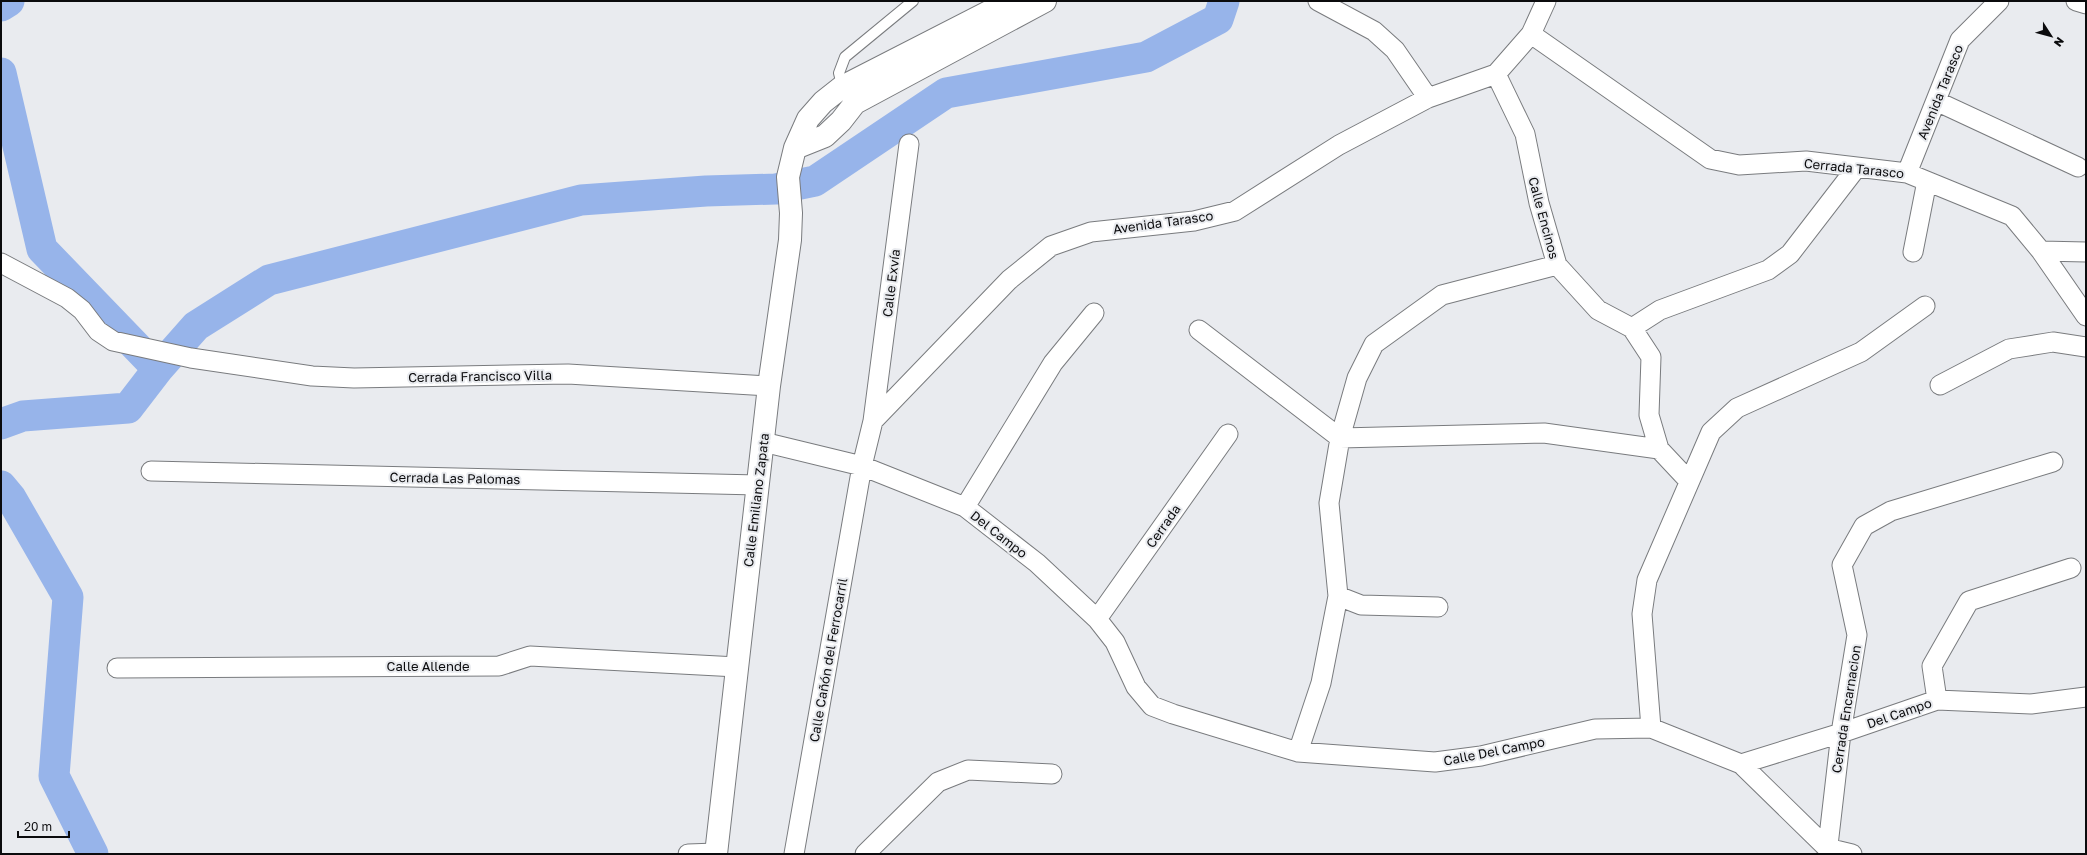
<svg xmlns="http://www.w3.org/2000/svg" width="2087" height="855" font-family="'Golos Text',sans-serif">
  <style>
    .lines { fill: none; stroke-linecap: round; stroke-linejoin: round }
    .river { stroke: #97b4ea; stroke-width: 31 }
    .lane-casing { stroke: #797b7e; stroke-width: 12 }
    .street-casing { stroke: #797b7e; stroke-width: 21 }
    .secondary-casing { stroke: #797b7e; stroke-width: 24 }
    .lane { stroke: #fff; stroke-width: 10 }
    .street { stroke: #fff; stroke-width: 19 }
    .secondary { stroke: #fff; stroke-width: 22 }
    .labels { text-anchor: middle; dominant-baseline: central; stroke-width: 4; stroke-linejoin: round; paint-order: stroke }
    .street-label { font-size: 13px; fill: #0b0b0d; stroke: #e9ebef }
  </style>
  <rect width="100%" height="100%" fill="#e9ebef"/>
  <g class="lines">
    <path class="river" d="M1,6L9,1
      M1,73L42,249L154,365
      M1,424L23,416L128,408L158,369L196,326L269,280L581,200L706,191L776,189L815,181L946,93L1146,57L1218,19L1224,1
      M1,486L11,498L68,597L54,776L93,854"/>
    <g class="lane-casing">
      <path id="lane" d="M843,89L839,73L845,57L913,1"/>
    </g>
    <g class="street-casing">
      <path id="street" d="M1318,1L1374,31L1395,50L1428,98
        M2076,1L2086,4
        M1531,34L1710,159L1739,165L1806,161L1907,173L2012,216L2041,251L2086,316
        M1496,74L1525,134L1539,203L1557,265L1598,310L1632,328L1651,357L1649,415L1659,449L1689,481
        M1936,101L2078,167
        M1907,173L1960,40L1999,1
        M2041,251L2086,252
        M1913,252L1927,181
        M1,263L67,298L82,310L98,331L113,341L191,358L312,376L354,378L568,374L769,386
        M1632,328L1660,310L1768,270L1790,254L1857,167
        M1199,330L1340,438L1544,433L1659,449
        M1940,385L2009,349L2053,342L2086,347
        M873,421L909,144
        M763,442L862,466L965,507L1037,563L1097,619L1115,642L1136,687L1152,706L1173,714L1298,752L1435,762L1481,756L1595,729L1651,728L1741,764L1827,848L1852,854
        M151,471L758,485
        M965,507L1053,363L1094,313
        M1338,596L1361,605L1438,607
        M1097,619L1228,434
        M117,668L499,666L530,656L737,667
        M1937,700L1932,666L1969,601L2071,568
        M1651,728L1642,614L1647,580L1711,432L1737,408L1861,352L1925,306
        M1298,752L1321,683L1338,596L1329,503L1340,438L1357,378L1374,344L1442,295L1557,265
        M1741,764L1841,733L1937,700L2031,704L2086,697
        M688,854L716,853
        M794,854L862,466L873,421L1009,280L1051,246L1091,232L1194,221L1235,211L1339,145L1428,98L1496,74L1531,34L1546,1
        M865,854L938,782L968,770L1052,774
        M1827,854L1841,733L1857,635L1842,565L1864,526L1891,511L2053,462"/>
    </g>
    <g class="secondary-casing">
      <path id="secondary" d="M795,148L825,136L841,121L855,103L1045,1
        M716,854L769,386L790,240L791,213L788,177L795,148L808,119L823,102L842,87L1010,1"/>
    </g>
    <use href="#lane" class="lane"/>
    <use href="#street" class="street"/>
    <use href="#secondary" class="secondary"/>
  </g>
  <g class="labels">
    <g class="street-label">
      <text transform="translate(1940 92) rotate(-68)">Avenida Tarasco</text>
      <text transform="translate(1854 168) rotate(6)">Cerrada Tarasco</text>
      <text transform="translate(1544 218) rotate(75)">Calle Encinos</text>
      <text transform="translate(1163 222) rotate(-8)">Avenida Tarasco</text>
      <text transform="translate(891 283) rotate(-83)">Calle Exvía</text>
      <text transform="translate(480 376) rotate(-1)">Cerrada Francisco Villa</text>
      <text transform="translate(455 478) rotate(1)">Cerrada Las Palomas</text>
      <text transform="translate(756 500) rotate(-83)">Calle Emiliano Zapata</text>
      <text transform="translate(1163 526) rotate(-55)">Cerrada</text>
      <text transform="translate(999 534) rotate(38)">Del Campo</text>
      <text transform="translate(828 660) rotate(-80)">Calle Cañón del Ferrocarril</text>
      <text x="428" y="666">Calle Allende</text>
      <text transform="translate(1846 709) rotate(-81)">Cerrada Encarnacion</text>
      <text transform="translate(1899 713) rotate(-19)">Del Campo</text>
      <text transform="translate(1494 751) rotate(-11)">Calle Del Campo</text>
    </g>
  </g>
  <rect width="2087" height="855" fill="none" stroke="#0b0b0d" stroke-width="4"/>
  <g transform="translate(2051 36) rotate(126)" stroke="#e9ebef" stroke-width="3" paint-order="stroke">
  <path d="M0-3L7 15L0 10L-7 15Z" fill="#0b0b0d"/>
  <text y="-6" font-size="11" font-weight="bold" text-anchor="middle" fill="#0b0b0d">N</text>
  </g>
  <path d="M18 831v6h51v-6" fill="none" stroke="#0b0b0d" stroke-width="2"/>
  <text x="24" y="831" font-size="12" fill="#0b0b0d" stroke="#e9ebef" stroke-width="3" paint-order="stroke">20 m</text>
</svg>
